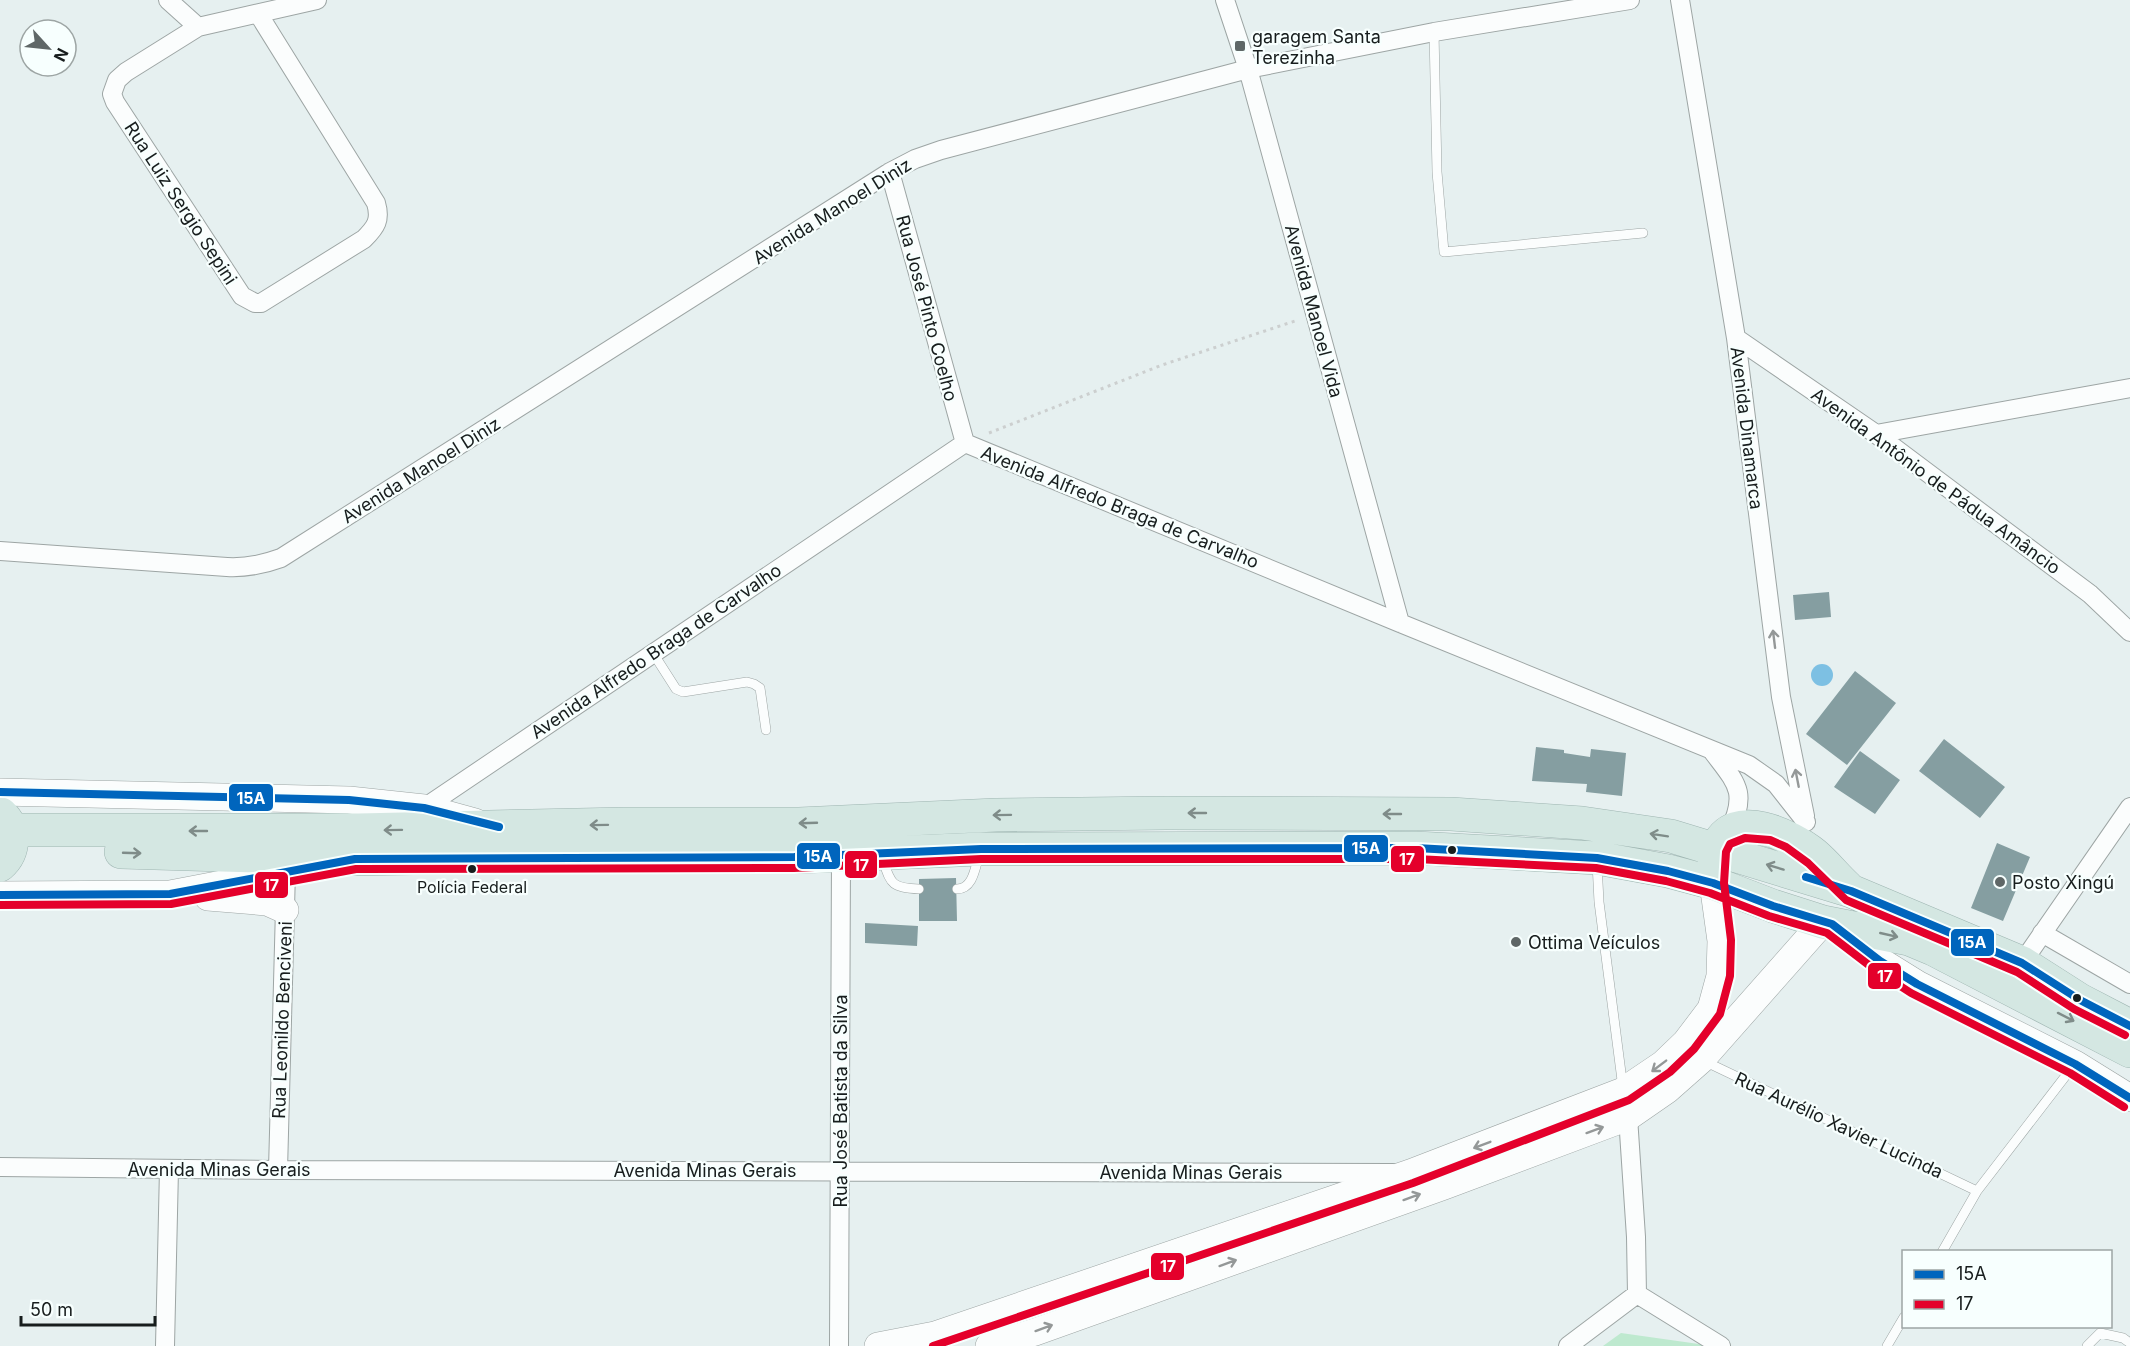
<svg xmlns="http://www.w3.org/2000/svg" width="2130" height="1346" font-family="Inter,sans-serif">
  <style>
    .green { fill: #bee9cf }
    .water { fill: #7dc0e3 }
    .building { fill: #859ea1 }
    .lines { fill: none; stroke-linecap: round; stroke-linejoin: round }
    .lane-casing { stroke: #9da5a4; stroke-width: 10 }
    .street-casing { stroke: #9da5a4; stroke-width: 20 }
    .secondary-casing { stroke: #9da5a4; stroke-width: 28 }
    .highway-casing { stroke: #9eb5b1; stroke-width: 34 }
    .path { stroke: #cccfcf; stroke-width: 3; stroke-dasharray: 3 4.5; stroke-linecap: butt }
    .lane { stroke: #fbfdfd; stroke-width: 9 }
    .street { stroke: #fbfdfd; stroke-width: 18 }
    .secondary { stroke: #fbfdfd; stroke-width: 27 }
    .highway { stroke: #d4e7e2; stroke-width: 33 }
    .bus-1-casing { stroke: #f7fffe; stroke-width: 12 }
    .bus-2-casing { stroke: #f7fffe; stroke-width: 12 }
    .bus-1 { stroke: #0065bd; stroke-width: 8 }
    .bus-2 { stroke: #e4002b; stroke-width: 8 }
    .oneway { stroke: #949898 }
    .oneway2 { stroke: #7f8c89 }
    .poi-dot { fill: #5f6767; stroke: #f7fffe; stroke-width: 2 }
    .bus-dot { fill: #171d1d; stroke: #f7fffe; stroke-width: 2 }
    .labels { text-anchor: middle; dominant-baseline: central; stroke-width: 4.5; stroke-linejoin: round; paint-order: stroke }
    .bus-label { font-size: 16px; fill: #171d1d; stroke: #f7fffe }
    .poi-label { font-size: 18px; fill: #171d1d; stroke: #f7fffe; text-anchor: start }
    .street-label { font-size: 18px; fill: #171d1d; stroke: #f7fffe }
    .line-badge { stroke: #f7fffe; stroke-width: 2 }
    .badge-label { font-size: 16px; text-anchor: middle; font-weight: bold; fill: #fff }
  </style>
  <rect width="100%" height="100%" fill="#e6f0f0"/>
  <path class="green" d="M1621,1333L1713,1346H1603Z"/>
  <path class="water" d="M1811 675a11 11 0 1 1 22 0a11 11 0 1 1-22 0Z"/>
  <path class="building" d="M1829,592L1831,617L1795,620L1793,595Z
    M1855,671L1896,703L1847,765L1806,734Z
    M1944,739L2005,787L1980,818L1919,771Z
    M1536,747L1564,750V753L1590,757L1591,749L1626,753L1622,796L1586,792L1587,784L1532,781Z
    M1860,751L1900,780L1875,814L1834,787Z
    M1997,843L2030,857L2003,921L1971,908Z
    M956,878L957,921H919V879Z
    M865,923L918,926L917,946L865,943Z"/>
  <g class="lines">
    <g class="lane-casing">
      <path id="lane" d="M1434,32L1437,172L1444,252L1643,233
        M653,653L676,689L683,692L747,682L754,684L760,688L766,730
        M882,858C891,883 890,888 919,889
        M1597,863L1599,902L1623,1088
        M957,889C973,889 975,868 979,855
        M1704,1061L1977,1191
        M1942,1252L1977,1191L2074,1065
        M1887,1346L1904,1317
        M2087,1346L2100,1333L2123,1338L2130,1343"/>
    </g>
    <g class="street-casing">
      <path id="street" d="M168,0L198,27
        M1225,0L1248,69L1400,623
        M1680,0L1736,338L1781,697L1805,816
        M259,15L376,203C381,220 376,227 364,239L261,303H255L242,296L115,102L112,94L117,80L126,72L198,27L317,0
        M890,172L965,443
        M1736,338L1876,434L1968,503L2090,594L2130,632
        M1876,434L2130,388
        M0,551L227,567C246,568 262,565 281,558L890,172L915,159L941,150L1248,69L1434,32L1630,0
        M1713,752C1737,784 1748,792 1729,832
        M424,808L965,443L1400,623L1749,765L1776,784L1806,822
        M2042,933L2130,984
        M2022,963L2130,807
        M0,1167L278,1170L1393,1173
        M278,1170L286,871
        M1637,1294L1721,1346
        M165,1346L169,1169
        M839,1346L841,856
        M1568,1346L1637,1294L1636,1237L1628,1117"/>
    </g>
    <g class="secondary-casing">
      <path id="secondary" d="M0,792L349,800L424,808L475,822
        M0,895L170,894L311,867
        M208,897L267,902L285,910
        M1832,924L1880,961L1917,984L2075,1064L2130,1098
        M878,1346L935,1335L1410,1173L1623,1091L1663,1064L1686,1042L1711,1009L1720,976L1721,941L1713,883
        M989,1346L1035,1332L1444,1186L1628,1117L1667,1090L1701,1060L1823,922"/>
    </g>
    <g class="highway-casing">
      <path id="highway" d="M0,830H359L624,824H799L996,815L1166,813L1451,814L1582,823L1671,836L1851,891L2022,963L2080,1000L2130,1026
        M121,852L355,859L471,857H794L981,849L1416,848L1597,858L1668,871L1713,883L1773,906L1823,922L1909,939L1933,949L2130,1051
        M0,865C15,852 16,828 1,814
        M1714,866C1715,860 1714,853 1717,848C1732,806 1792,836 1814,854C1826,864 1836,877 1847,887"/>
    </g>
    <path class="path" d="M989,433L1162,365L1298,320"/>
    <use href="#lane" class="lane"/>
    <use href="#street" class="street"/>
    <use href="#secondary" class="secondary"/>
    <use href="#highway" class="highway"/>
    <g class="bus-1-casing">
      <path id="bus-1" d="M0,792L349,800L424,808L499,827
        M1806,877L1851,891L2022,963L2080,1000L2130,1026
        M0,895L170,894L355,859L794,857L981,849L1416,848L1597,858L1668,871L1713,883L1773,906L1832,924L1880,961L1917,984L2075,1064L2130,1098"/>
    </g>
    <g class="bus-2-casing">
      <path id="bus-2" d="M0,905L171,904L356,869L794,868L981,859H1416L1596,868L1666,881L1710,893L1769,916L1827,933L1874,969L1911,993L2070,1073L2124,1107
        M933,1346L1413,1183L1629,1100L1670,1072L1694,1049L1720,1014L1730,976L1731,940L1724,883L1726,852L1730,844L1745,838L1770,840L1786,847L1808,863L1846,900L2017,972L2074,1009L2125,1035"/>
    </g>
    <use href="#bus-1" class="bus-1"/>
    <use href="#bus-2" class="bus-2"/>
  </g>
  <defs><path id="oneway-shaft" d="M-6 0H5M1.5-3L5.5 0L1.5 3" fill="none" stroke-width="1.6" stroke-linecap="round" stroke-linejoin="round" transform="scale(1.5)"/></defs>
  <g class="oneway">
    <use href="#oneway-shaft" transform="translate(1774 639) rotate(-97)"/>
    <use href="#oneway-shaft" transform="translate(1797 778) rotate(-101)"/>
    <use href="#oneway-shaft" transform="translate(1659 1066) rotate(143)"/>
    <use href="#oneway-shaft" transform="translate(1595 1130) rotate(-20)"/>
    <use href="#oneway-shaft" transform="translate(1482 1145) rotate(159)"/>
    <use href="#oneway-shaft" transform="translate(1412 1197) rotate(-20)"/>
    <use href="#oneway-shaft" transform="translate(1228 1263) rotate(-20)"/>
    <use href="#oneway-shaft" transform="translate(1044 1328) rotate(-20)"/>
  </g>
  <g class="oneway2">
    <use href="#oneway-shaft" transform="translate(1197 813) rotate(-180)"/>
    <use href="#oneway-shaft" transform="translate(1392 814) rotate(-180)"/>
    <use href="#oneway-shaft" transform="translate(1002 815) rotate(179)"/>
    <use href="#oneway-shaft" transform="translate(808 823) rotate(178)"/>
    <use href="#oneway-shaft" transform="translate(599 825) rotate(179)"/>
    <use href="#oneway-shaft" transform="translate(393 830) rotate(179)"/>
    <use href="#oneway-shaft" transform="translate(198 831) rotate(180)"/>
    <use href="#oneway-shaft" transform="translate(1659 835) rotate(-171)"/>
    <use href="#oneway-shaft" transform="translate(132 853) rotate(2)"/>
    <use href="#oneway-shaft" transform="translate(1775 867) rotate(-163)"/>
    <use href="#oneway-shaft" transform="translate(1889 935) rotate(13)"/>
    <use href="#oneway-shaft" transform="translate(2066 1017) rotate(27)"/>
  </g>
  <g class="poi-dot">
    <rect x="1234" y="40" width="12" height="12" rx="3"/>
    <circle cx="2000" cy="882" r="6"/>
    <circle cx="1516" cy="942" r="6"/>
  </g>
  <g class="bus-dot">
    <circle cx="1452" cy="850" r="5"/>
    <circle cx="472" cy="869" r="5"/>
    <circle cx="2077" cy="998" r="5"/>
  </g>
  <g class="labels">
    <g class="bus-label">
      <text x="472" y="887">Polícia Federal</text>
    </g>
    <g class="poi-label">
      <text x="1252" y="36">garagem Santa<tspan x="1252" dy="21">Terezinha</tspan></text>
      <text x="2012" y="882">Posto Xingú</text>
      <text x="1528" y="942">Ottima Veículos</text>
    </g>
    <g class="street-label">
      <text transform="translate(181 203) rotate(57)">Rua Luiz Sergio Sepini</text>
      <text transform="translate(832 211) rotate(-32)">Avenida Manoel Diniz</text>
      <text transform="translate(927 308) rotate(75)">Rua José Pinto Coelho</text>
      <text transform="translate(1314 311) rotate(75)">Avenida Manoel Vida</text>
      <text transform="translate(1747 428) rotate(83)">Avenida Dinamarca</text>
      <text transform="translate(421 470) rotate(-32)">Avenida Manoel Diniz</text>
      <text transform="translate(1936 481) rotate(36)">Avenida Antônio de Pádua Amâncio</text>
      <text transform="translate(1120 507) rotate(22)">Avenida Alfredo Braga de Carvalho</text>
      <text transform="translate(656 651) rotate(-34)">Avenida Alfredo Braga de Carvalho</text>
      <text transform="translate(282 1020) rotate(-88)">Rua Leonildo Benciveni</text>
      <text transform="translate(840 1101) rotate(-90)">Rua José Batista da Silva</text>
      <text transform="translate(1839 1125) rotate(25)">Rua Aurélio Xavier Lucinda</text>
      <text x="219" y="1169">Avenida Minas Gerais</text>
      <text x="705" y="1170">Avenida Minas Gerais</text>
      <text x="1191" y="1172">Avenida Minas Gerais</text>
    </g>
  </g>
  <g class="line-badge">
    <rect x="228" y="783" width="46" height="29" rx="6" fill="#0065bd"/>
    <rect x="1343" y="834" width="46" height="29" rx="6" fill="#0065bd"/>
    <rect x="796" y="842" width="45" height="28" rx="6" fill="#0065bd"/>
    <rect x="1390" y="845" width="35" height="28" rx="6" fill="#e4002b"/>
    <rect x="844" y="850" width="34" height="29" rx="6" fill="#e4002b"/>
    <rect x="254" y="871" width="35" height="28" rx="6" fill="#e4002b"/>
    <rect x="1950" y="928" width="45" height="29" rx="6" fill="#0065bd"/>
    <rect x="1867" y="962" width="35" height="28" rx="6" fill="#e4002b"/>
    <rect x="1150" y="1252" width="35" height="29" rx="6" fill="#e4002b"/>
  </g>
  <g class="badge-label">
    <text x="251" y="804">15A</text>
    <text x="1366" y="854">15A</text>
    <text x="818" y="862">15A</text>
    <text x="1407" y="865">17</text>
    <text x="861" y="871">17</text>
    <text x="271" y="891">17</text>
    <text x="1972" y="948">15A</text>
    <text x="1885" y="982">17</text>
    <text x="1168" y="1272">17</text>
  </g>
  <rect x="1902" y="1250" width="210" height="78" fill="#f7fffe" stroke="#9da5a4" stroke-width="1.5"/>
  <rect x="1914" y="1270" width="30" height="9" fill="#0065bd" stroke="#9da5a4" stroke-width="1.5"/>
  <text x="1956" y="1280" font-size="18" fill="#171d1d">15A</text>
  <rect x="1914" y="1300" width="30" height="9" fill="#e4002b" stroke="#9da5a4" stroke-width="1.5"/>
  <text x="1956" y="1310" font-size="18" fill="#171d1d">17</text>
  <g transform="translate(48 48) rotate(117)"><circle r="28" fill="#f7fffe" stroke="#9da5a4" stroke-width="1.5"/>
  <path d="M0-4.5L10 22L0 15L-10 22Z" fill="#5f6767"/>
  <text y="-9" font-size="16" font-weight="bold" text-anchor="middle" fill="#171d1d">N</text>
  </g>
  <path d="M21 1316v9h134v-9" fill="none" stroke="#171d1d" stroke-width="3"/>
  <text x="30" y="1316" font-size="18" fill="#171d1d" stroke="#f7fffe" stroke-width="4.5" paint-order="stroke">50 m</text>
</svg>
